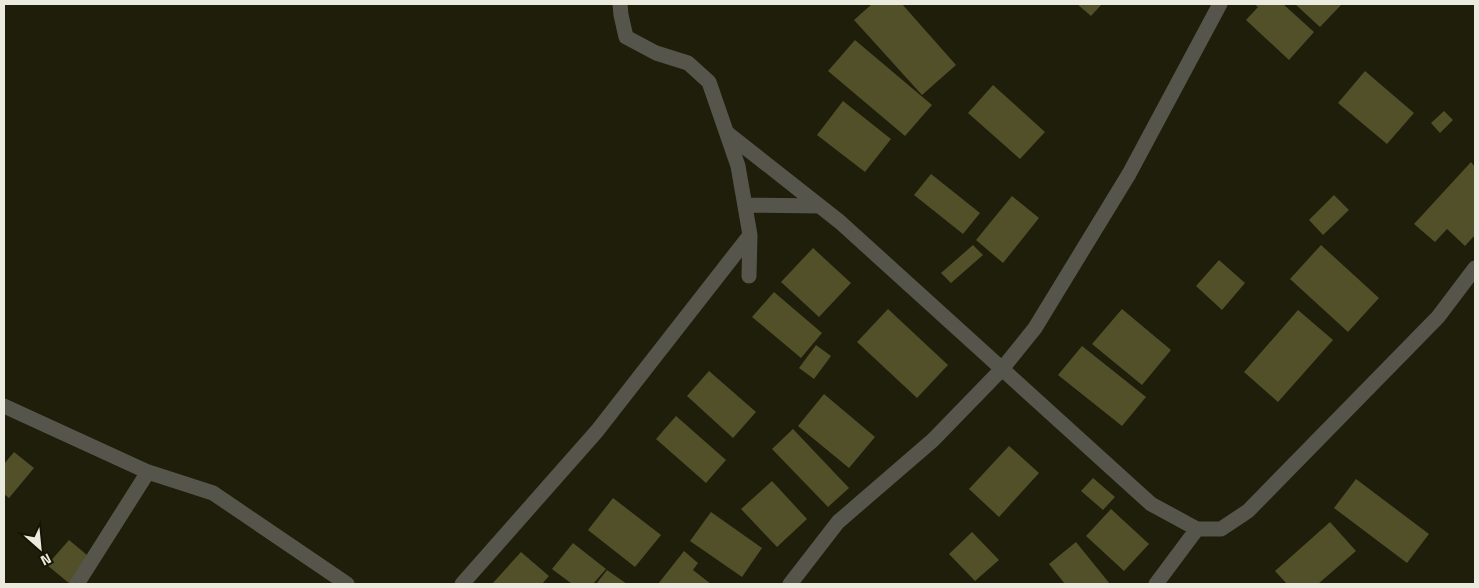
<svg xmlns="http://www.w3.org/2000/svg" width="1479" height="588" font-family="'Titillium Web',sans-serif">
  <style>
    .building { fill: #515029 }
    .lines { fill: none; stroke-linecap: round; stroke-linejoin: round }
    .street { stroke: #55554b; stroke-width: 15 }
  </style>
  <rect width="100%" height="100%" fill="#1e1e0b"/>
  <path class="building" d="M872,4H902L956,65L922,95L854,20Z
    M1077,4H1102L1091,16Z
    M1254,4H1283L1314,32L1289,60L1246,20L1258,7Z
    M1295,4H1342L1320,27Z
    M855,40L932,105L905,136L828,71Z
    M1365,71L1414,113L1387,144L1338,103Z
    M993,85L1045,132L1020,159L968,113Z
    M843,101L891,139L865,172L817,135Z
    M1444,111L1453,120L1440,133L1431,123Z
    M1471,162L1475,167V219L1474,221L1475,222V235L1465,246L1447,229L1435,242L1414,224Z
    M931,174L980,213L963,234L914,195Z
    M1334,195L1349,210L1323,235L1309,220Z
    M1012,196L1039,218L1003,263L976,240Z
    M973,245L983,255L951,283L941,273Z
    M1321,245L1379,298L1348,332L1290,279Z
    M813,248L851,283L819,317L781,282Z
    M1219,260L1245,283L1222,310L1196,286Z
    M774,292L822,333L801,358L752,317Z
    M888,309L948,365L917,398L857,342Z
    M1122,309L1171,350L1142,385L1092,344Z
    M1298,310L1333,340L1278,402L1244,372Z
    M816,345L831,356L814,379L799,368Z
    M1082,346L1146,397L1122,426L1058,375Z
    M709,371L756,412L733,438L687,396Z
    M824,394L875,437L849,468L798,426Z
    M676,416L726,460L706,483L656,439Z
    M793,429L849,488L828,507L772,449Z
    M1009,446L1039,473L999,517L969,489Z
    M14,452L34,468L9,498L4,494V464Z
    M1093,478L1115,497L1103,510L1081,491Z
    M1356,479L1429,534L1407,563L1334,508Z
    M772,481L807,519L777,547L741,509Z
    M613,498L661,535L635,567L588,530Z
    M1111,509L1149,544L1124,571L1086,536Z
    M711,512L762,548L742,577L690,541Z
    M1330,522L1356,551L1318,584H1287L1275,571Z
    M972,532L999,560L975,581L949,554Z
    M69,540L93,560L70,584L47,565Z
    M1076,542L1110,584H1065L1049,564Z
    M573,543L606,569L593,584H572L552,569Z
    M684,551L698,563L693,570L711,584H658Z
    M521,552L549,576L542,584H492Z
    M607,570L627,584H596Z"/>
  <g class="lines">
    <path class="street" d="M620,4L621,15L626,37L656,53L688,63L709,82L738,166L750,235L749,276
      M727,133L840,222L1151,504L1197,529H1221L1248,511L1438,317L1475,268
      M745,205L820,206
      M4,406L148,472L213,493L347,584
      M77,584L148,472
      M462,584L597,431L750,235
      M790,584L838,522L933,440L1002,369L1035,328L1129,174L1220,4
      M1156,584L1197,529"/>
  </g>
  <rect width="1479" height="588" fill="none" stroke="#eaeade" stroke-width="10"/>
  <g transform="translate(40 548) rotate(153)" stroke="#151503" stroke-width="4" paint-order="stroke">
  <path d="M0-4L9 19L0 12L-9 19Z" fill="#eaeade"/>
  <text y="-8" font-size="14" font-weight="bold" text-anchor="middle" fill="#eaeade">N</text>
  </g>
</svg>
